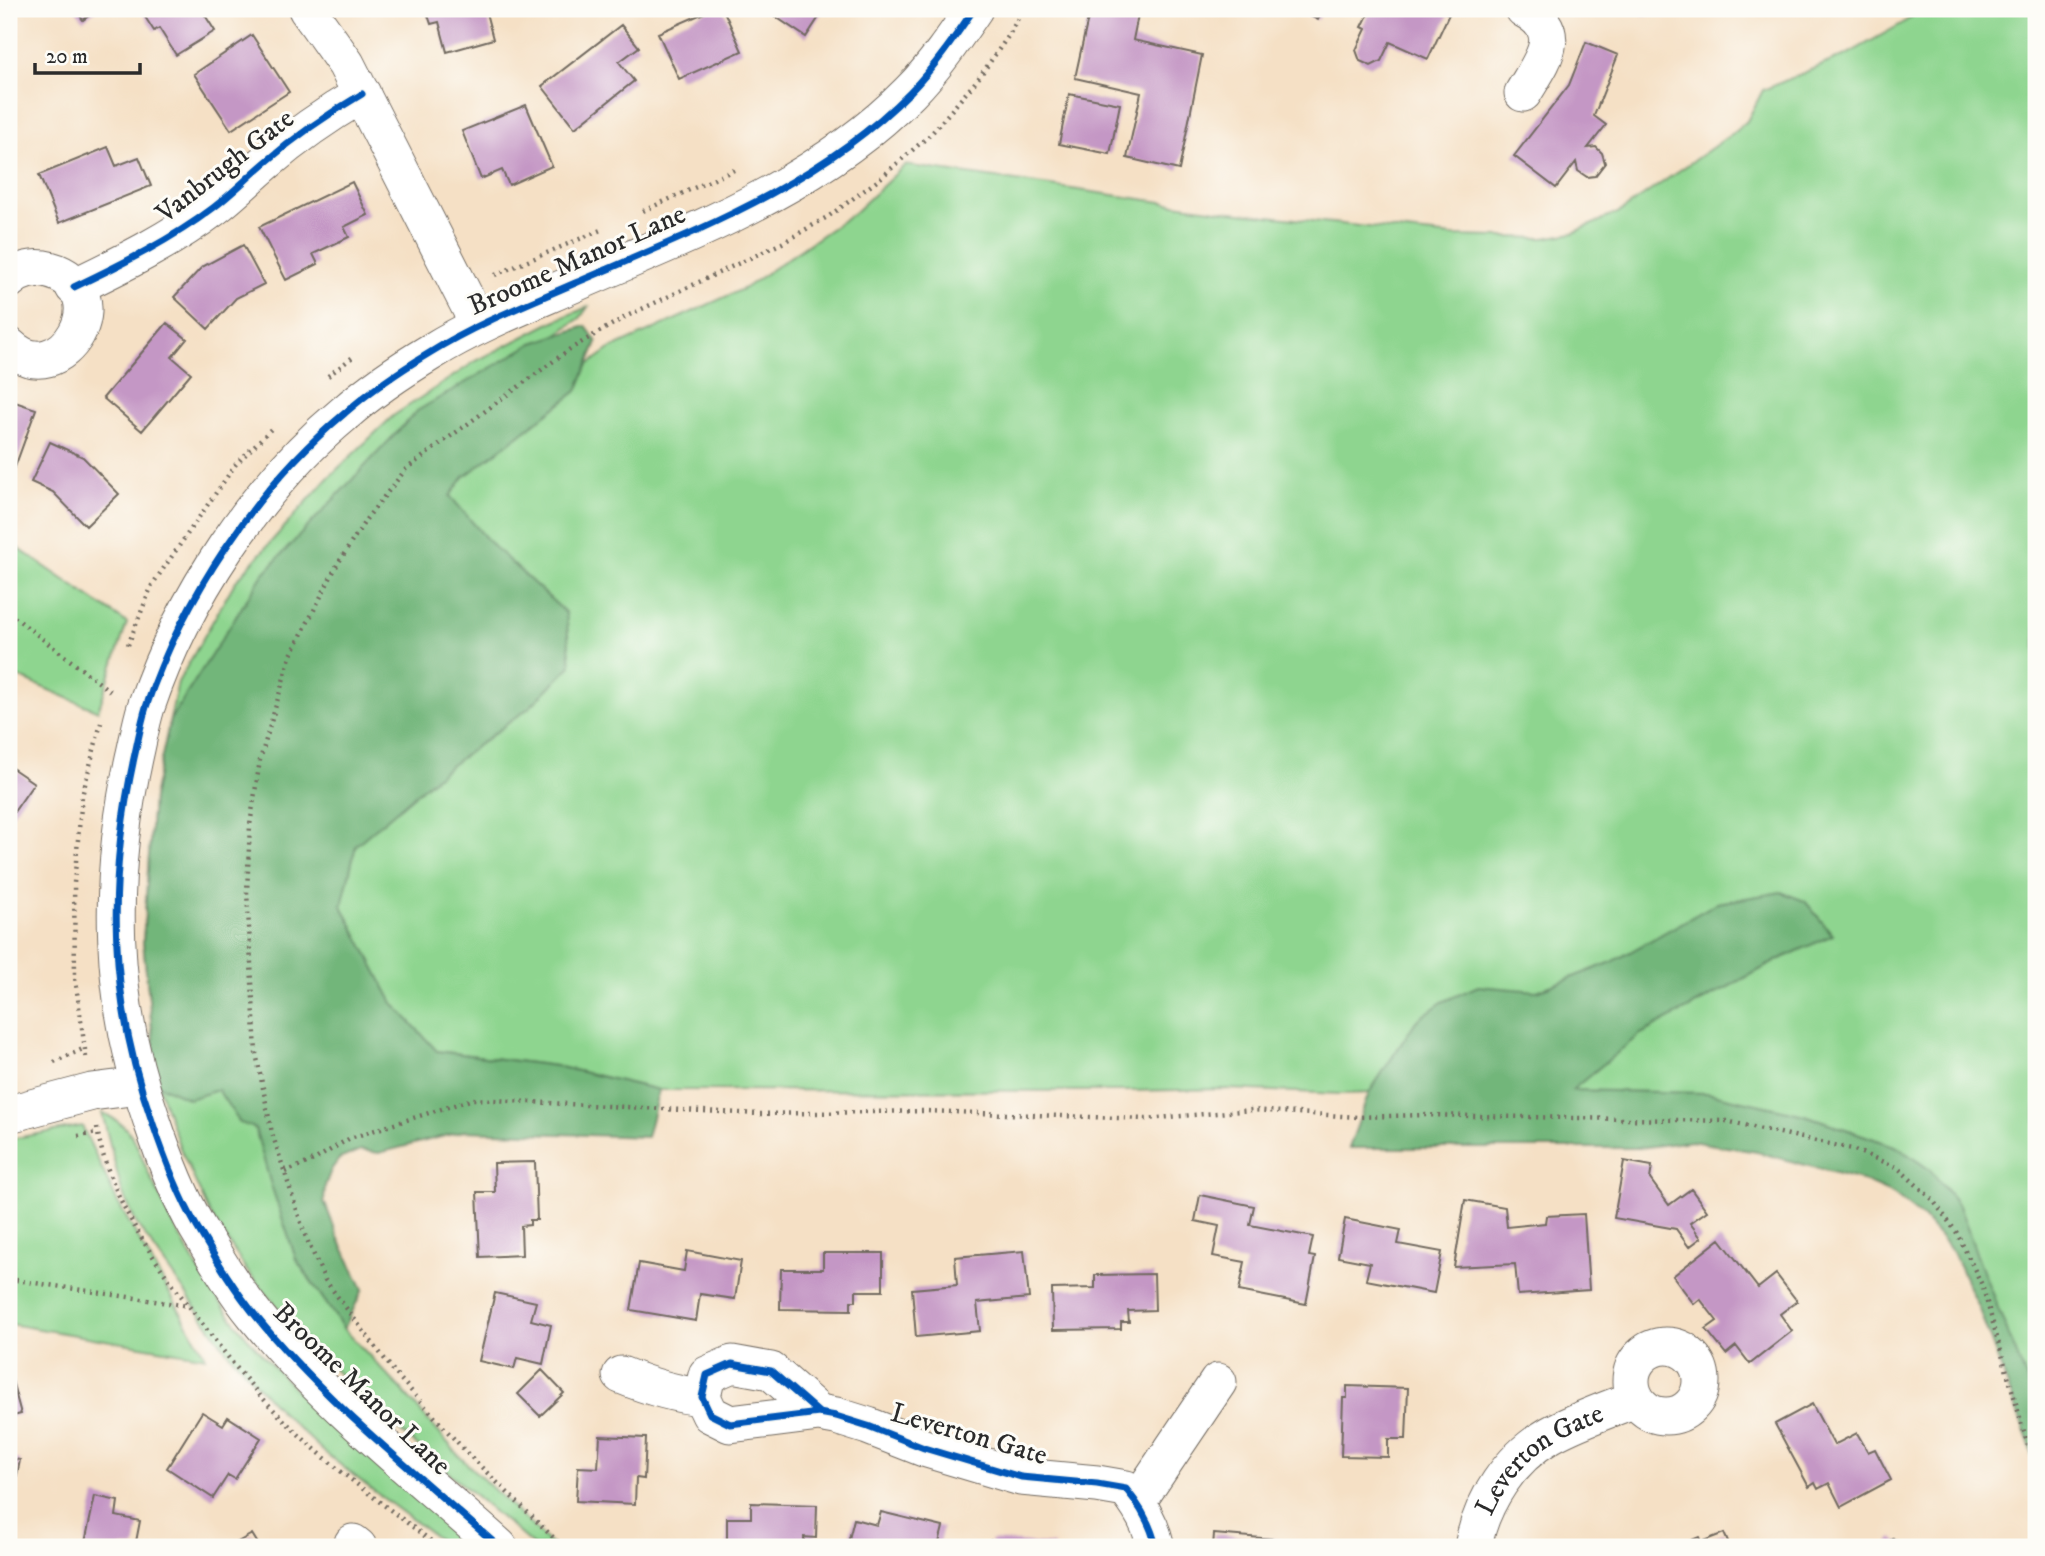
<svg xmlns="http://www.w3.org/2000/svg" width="2045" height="1556" font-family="'IM FELL DW Pica',serif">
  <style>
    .green { fill: #8ed58f; stroke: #5c805d; stroke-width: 2 }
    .forest { fill: #72b67a; stroke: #4e7052; stroke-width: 2 }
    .building { fill: #c497c5 }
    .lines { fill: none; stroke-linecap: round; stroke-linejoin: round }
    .minor-casing { stroke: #726a61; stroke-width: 39 }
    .path { stroke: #726a61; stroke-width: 4.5; stroke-dasharray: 2 5; stroke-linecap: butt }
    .minor { stroke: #fff; stroke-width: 37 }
    .cycleway-casing { stroke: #fdfcf7; stroke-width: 11 }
    .cycleway { stroke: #0057b8; stroke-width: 7 }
    .labels { text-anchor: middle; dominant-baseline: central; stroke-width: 6; stroke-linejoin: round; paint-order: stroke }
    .street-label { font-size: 28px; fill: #2b2b2b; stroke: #fdfcf7 }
  </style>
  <rect width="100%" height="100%" fill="#fdfcf7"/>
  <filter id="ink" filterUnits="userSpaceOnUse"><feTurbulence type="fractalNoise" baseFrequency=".0143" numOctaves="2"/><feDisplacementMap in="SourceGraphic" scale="14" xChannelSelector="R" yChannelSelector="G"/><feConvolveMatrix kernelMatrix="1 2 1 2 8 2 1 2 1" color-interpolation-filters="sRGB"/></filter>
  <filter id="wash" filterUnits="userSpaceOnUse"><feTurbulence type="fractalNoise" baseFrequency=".00686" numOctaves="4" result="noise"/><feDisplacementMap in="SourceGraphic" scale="28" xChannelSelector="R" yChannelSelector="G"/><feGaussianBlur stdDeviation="1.57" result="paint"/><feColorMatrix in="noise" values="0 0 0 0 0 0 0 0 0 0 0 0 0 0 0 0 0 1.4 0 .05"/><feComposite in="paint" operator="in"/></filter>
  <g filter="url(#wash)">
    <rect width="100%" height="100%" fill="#f5e0c5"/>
    <path class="green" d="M1922,9H2036V1403L1979,1261L1959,1206L1930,1170L1897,1147L1805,1115L1440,1091L1340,1094L1227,1089L1130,1091L659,1090L556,1066L437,1051L287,1070L427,481L610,349L745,288L855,212L905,165L1231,212L1452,236L1544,238L1573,233L1620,212L1733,133L1747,121L1763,90L1846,55L1903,23Z
      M588,307L580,318L451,409L368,490L296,1259L344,1329L399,1387L461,1458L554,1547H535L363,1399L303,1337L247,1271L209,1212L180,1148L158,1085L143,942L153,798L178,682L235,582L328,478L393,416L476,361L554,321Z
      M9,542L127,623L98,711L9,673Z
      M102,1113C112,1117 121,1122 128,1131C138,1142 142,1160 149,1174C164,1206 180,1238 198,1269C267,1382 378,1463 476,1547H449L371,1489L323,1451L280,1411L226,1350L136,1223L122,1192Z
      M82,1126L117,1201L206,1357L9,1324V1139Z"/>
    <path class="forest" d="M586,326L597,342L577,391L464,477L450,496L491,544L566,613L571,666L530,707L438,775L356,845L342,906L393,1003L437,1051L556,1066L659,1090L647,1137L464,1131L379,1153L361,1150L339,1159L331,1170L325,1186L324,1201L338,1237L363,1289L344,1329L296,1259L270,1182L255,1128L240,1123L218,1090L189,1099L158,1085L143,942L153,798L170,720L263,574L417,411L533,343Z
      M1781,892L1805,901L1833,935L1780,959L1639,1035L1572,1090L1708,1093L1805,1115L1897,1147L1930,1170L1959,1206L1979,1261L2036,1403V1475L2029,1443L1978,1307L1953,1252L1923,1218L1893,1194L1861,1180L1757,1152L1691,1141L1639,1148H1349L1369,1093L1416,1021L1442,1002L1478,986L1537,991L1612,962L1717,903Z"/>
    <g id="blocks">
      <path class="building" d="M75,9H98L83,20Z
        M140,9H201L215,31L176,55L159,28L154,31Z
        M426,9H485L493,39L447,52L439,22L431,24Z
        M713,9H723L742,51L679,79L658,33Z
        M764,9H818L823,11L806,37Z
        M1090,9H1109L1138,15L1133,40L1202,55L1179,170L1127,158L1141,93L1075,78Z
        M1296,9H1323L1318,20Z
        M1371,9H1437L1449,14L1428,59L1390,42L1381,61L1371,66L1360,61L1356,50L1366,29L1362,27Z
        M1642,9H1692V11L1642,15Z
        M621,25L639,47L619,62L634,81L575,128L542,86Z
        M252,35L289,92L231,130L194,74Z
        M1586,42L1618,55L1594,116L1606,125L1588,148L1596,147L1602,153L1605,163L1595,176L1587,177L1578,171L1576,162L1556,188L1514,156L1569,85Z
        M1069,94L1120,104L1110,154L1059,144Z
        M526,105L552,166L509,185L502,170L481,179L462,131Z
        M108,147L116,166L139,157L151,186L59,223L39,175Z
        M352,182L368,215L344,227L349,237L313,254L318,264L286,280L259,227Z
        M243,245L264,284L236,298L208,329L174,297L202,267Z
        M167,323L187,339L172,357L191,373L142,431L103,398Z
        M9,400L36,409L15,467L9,465Z
        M50,442L83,457L119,494L86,526L53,492L31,482Z
        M9,766L34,783L9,819Z
        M1624,1161L1652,1166L1650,1179L1669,1205L1691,1189L1707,1211L1690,1223L1701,1238L1689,1247L1676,1229L1614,1218Z
        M535,1162L537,1220H530V1225L521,1226L522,1255L480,1257L477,1192H495L494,1163Z
        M1200,1195L1254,1206L1250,1225L1313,1237L1309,1256L1315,1257L1306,1304L1239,1291L1245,1262L1213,1256L1219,1226L1195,1221Z
        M1465,1200L1505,1207L1507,1227L1545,1223L1546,1216L1584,1214L1589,1290L1518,1295L1515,1264L1454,1267Z
        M1345,1219L1401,1230L1398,1244L1442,1252L1434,1293L1366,1280L1370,1263L1338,1257Z
        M1720,1239L1758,1288L1776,1274L1797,1301L1780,1314L1792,1331L1750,1364L1736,1346L1726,1354L1706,1329L1717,1321L1700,1299L1694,1304L1673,1276Z
        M687,1251L741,1261L735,1299L700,1294L696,1321L631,1310L639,1263L684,1271Z
        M1024,1251L1029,1298L977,1303L980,1331L916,1337L912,1289L957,1285L955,1257Z
        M823,1253H883V1291H856V1301H851V1310L780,1309L781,1269H823Z
        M1154,1274L1155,1310L1128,1311L1129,1322H1121V1329L1053,1330L1052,1289L1095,1288V1275Z
        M495,1293L536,1302L531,1320L551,1325L543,1364L517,1358L514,1369L479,1361Z
        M9,1369L21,1414L9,1417Z
        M542,1370L564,1393L540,1416L518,1394Z
        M1347,1386L1408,1388L1406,1439H1388V1457L1341,1456L1343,1398H1347Z
        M1812,1404L1834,1445L1857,1433L1868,1452L1875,1449L1891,1480L1841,1507L1829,1483L1818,1489L1815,1483L1809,1487L1775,1424Z
        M202,1412L223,1425L228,1417L261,1438L235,1479L228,1475L213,1498L167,1468Z
        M600,1436L646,1438L644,1479L636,1478L635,1504L576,1501L578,1467L598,1468Z
        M9,1458L20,1460L10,1510H9Z
        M95,1496L118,1501L116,1516L140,1521L135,1547H84Z
        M751,1503L817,1505L816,1538L804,1537V1547H727V1518H751Z
        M881,1512L943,1527L938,1547H847L854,1519L877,1525Z
        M1724,1533L1730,1547H1675L1699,1537L1701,1542Z
        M252,1534L260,1547H229Z
        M1214,1534L1286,1540L1285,1547H1213Z
        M1893,1538L1903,1547H1884Z
        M991,1540L1054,1545V1547H990Z"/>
    </g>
  </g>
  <g filter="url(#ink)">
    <use href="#blocks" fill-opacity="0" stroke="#726a61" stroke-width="2"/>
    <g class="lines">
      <g class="minor-casing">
        <g id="minor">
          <path d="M307,9L346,64L479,325"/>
          <path d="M1523,93C1542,61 1567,32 1524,9"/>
          <path d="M9,280C19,270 35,266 49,270C123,289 61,396 9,346"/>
          <path d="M74,287C122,264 171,240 213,208C232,194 248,177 266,162C296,136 328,114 362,94"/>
          <path d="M9,1114L92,1092L139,1086"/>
          <circle cx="1666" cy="1381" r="35"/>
          <path d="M621,1375C648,1386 673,1394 702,1397"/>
          <path d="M819,1413L771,1371L732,1364L707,1375L702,1397L710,1414L730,1424L819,1413L836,1416L868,1426L924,1448L1021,1477L1097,1484L1126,1489C1141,1507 1151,1524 1156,1547"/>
          <path d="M1137,1502L1218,1382"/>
          <path d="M353,1543L358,1547"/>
          <path d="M499,1547C416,1473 325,1402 255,1315C233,1288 215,1257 197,1227C178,1194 164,1157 152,1121C109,1001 107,882 134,758C138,741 141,723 146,707C183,598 257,486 345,413C371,390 401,370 431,352C476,324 525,305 573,284C691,233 818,186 910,92C934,68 955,37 974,9"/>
          <path id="s1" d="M1473,1547C1481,1502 1510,1458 1550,1435C1577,1420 1607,1410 1635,1399"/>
        </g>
      </g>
      <path class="path" d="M643,211L734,170
        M495,275L603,229
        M328,376L354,356
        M9,613L111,692
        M128,645L152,585L236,464L273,427
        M86,1057L75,977L74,883L82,796L101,723
        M54,1062L85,1048
        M97,1128C107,1190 148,1253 185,1301C218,1344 248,1386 287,1423C333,1469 387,1507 439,1547
        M78,1136L98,1133
        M285,1172L314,1160L350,1138L473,1099L759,1114L925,1111L1146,1119L1252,1110L1357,1117L1424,1115L1726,1121L1852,1149L1898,1168L1932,1199L1957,1233L1982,1285L2036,1473
        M9,1279L188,1306
        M563,1547L467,1453L396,1374L325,1280L305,1235L272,1133L256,1053L247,892L250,825L260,760L290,657L337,565L367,518L406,469L570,349L627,316L782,243L829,216L877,181L931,134L978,79L1009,35L1023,9"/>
      <use href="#minor" class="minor"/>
      <g class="cycleway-casing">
        <path id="cycleway" d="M74,287C122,264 171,240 213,208C232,194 248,177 266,162C296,136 328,114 362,94
          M819,1413L771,1371L732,1364L707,1375L702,1397L710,1414L730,1424L819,1413L836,1416L868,1426L924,1448L1021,1477L1097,1484L1126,1489C1141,1507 1151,1524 1156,1547
          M499,1547C416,1473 325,1402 255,1315C233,1288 215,1257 197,1227C178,1194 164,1157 152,1121C109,1001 107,882 134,758C138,741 141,723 146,707C183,598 257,486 345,413C371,390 401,370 431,352C476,324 525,305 573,284C691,233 818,186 910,92C934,68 955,37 974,9"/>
      </g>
      <use href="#cycleway" class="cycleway"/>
    </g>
  </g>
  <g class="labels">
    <g class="street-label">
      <text transform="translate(225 166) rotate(-38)">Vanbrugh Gate</text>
      <text transform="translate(577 260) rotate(-24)">Broome Manor Lane</text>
      <text transform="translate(362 1389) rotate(44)">Broome Manor Lane</text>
      <text transform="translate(969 1434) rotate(16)">Leverton Gate</text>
      <text stroke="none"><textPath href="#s1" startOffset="116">Leverton Gate</textPath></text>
    </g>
  </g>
  <rect width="2045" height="1556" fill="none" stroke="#fdfcf7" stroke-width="35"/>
  <path d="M35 63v10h105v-10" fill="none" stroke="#2b2b2b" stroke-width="3.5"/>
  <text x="46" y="63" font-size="21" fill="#2b2b2b" stroke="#fdfcf7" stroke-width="5" paint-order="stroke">20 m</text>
</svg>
